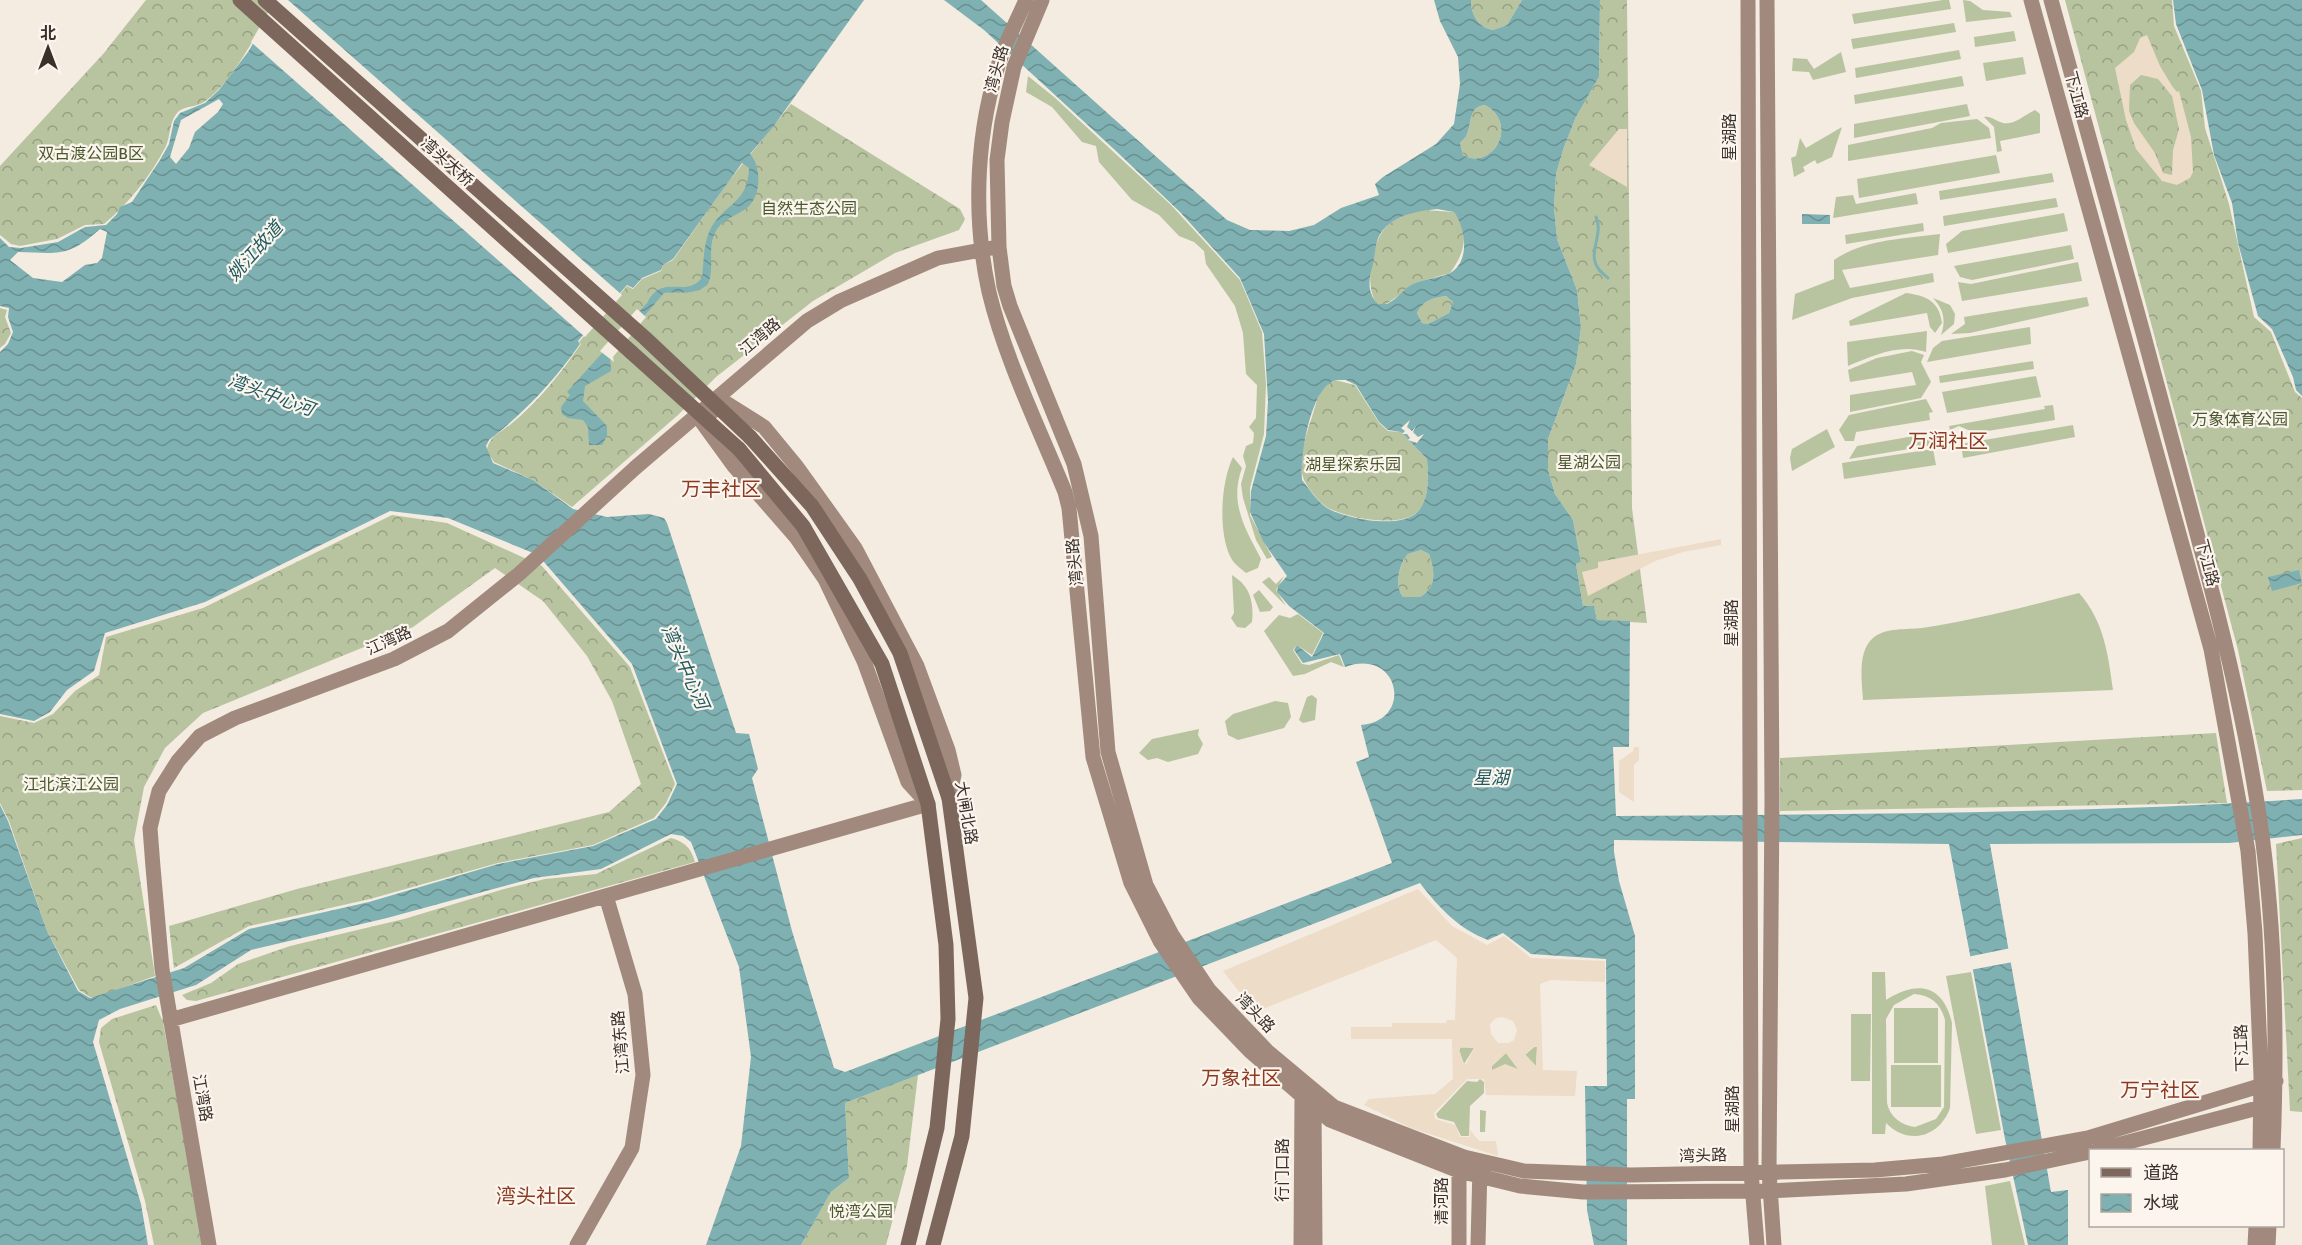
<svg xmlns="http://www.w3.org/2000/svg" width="2302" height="1245" font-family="Signika,'Noto Sans SC',sans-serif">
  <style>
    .grass { fill: #b8c4a0; fill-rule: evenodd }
    .forest { fill: url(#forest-crowns) }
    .plaza { fill: #ecdcc8; fill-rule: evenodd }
    .water { fill: url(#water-waves); fill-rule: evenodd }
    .pier { fill: #f4ebe1 }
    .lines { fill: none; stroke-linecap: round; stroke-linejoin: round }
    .stream { stroke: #7fb0b2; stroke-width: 3 }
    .secondary { stroke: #a18a7d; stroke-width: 15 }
    .primary { stroke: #7d675c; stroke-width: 15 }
    .primary-bridge { stroke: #7d675c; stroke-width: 15 }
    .labels { text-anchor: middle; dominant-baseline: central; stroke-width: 4.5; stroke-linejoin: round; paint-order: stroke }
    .street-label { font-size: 16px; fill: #3b302b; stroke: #fbf5ee }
    .park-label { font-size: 16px; fill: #4a5a2e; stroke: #fbf5ee }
    .water-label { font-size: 18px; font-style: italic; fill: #1f5a5e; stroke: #fbf5ee }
    .quarter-label { font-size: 20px; fill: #8c3b22; stroke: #fbf5ee }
  </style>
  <defs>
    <pattern id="forest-crowns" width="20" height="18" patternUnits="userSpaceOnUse" patternTransform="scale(1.5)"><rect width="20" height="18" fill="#b8c4a0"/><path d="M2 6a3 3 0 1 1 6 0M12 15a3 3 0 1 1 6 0" fill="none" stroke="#97a083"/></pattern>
    <pattern id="water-waves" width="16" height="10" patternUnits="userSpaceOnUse" patternTransform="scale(1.5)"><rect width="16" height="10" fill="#7fb0b2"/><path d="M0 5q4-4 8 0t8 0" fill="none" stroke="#699091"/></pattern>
  </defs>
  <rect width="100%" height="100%" fill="#f4ebe1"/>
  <path class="grass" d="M1943,0H1949L1951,9L1854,24L1852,14Z
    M1963,0L1970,1L1983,10L2010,12L2012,17L1966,22Z
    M1954,23L1956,32L1853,49L1851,39Z
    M2014,31L2016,41L1975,47L1974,37Z
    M1959,50L1961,59L1856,78L1855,68Z
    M1841,52L1846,72L1813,80L1809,72L1792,71L1793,58L1807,59L1814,69Z
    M2023,57L2026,74L1986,81L1983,63Z
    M1028,76L1054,97L1171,205L1240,280L1262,332L1266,384L1264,434L1250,488V515L1272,557L1267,559L1256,540L1243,498L1241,484L1246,466L1243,456L1246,446L1253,443L1254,433L1249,427L1256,418L1257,385L1246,374L1243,333L1235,306L1206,264L1204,251L1194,242L1179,236L1159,215L1132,200L1099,162L1096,146L1082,142L1052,107L1026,92Z
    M1962,76L1964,86L1855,104L1854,95Z
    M1967,104L1970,116L1854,138V124Z
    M2035,110L2040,114V133L2000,141L2002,151L1997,152L1994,127L1984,117C1992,116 1995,121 2003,123C2015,125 2024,115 2035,110Z
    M1977,119L1989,128L1991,138L1848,161V145L1932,128L1941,123Z
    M1842,127L1832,157L1817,164L1815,160L1803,167L1805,171L1794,177L1791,158L1796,156L1800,138L1806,148Z
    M1996,155L2000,173L1859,198L1857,179Z
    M2052,173L2054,182L1940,200L1939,191Z
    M1916,193L1918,204L1833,218L1836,197L1853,195L1856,204Z
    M2056,198L2058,207L1944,226L1943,216Z
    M2064,213L2068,231L1948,253L1946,244L1962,231Z
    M1923,223L1924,231L1846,244L1845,235Z
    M1940,234L1938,255L1842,270L1850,288L1933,273L1934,282L1852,298L1792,320L1795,294L1834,279V260C1865,239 1903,239 1940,234Z
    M2071,245L2074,259L1972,280L1960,277L1954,266Z
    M2078,262L2082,281L1962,301L1958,282L1971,284Z
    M1906,293C1927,296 1939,301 1942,323L1935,333L1930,327L1927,313L1850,326L1849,321Z
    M2087,297L2089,306L1970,333L1951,334L1965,324L1964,317Z
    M1933,298L1950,305L1955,314L1954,324L1941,335C1946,320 1944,310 1933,298Z
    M2030,327L2031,344L1927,362L1933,348L1942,341Z
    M1927,331L1926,352C1900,343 1872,356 1848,366L1847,342Z
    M1912,351L1924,355L1921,362L1931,382L1921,398L1850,412V395L1916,385L1912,372L1850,382L1848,370L1877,358Z
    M2033,361L2034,369L1940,383L1939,376Z
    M2036,376L2041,397L1947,413L1942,392Z
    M1926,399L1933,412L1929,413L1930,420L1856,432L1854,441H1845L1839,430L1849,415Z
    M2053,405L2055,420L1975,433L1959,426L1950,430L1949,426L2045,409L2044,406Z
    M2073,425L2075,437L1963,458L1961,444Z
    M1827,429L1835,447L1792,471L1790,458L1792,449Z
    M1931,433L1933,445L1849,459L1857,446Z
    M1933,449L1936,465L1844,479L1842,463Z
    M1233,457L1242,468C1229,503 1245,528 1261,559L1258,568L1246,573C1240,568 1233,563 1230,556C1218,530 1221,482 1233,457Z
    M1232,575C1250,586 1254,601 1252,622L1245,628L1237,627L1231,618L1234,613Z
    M1284,576L1276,590L1286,606L1262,582L1269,577L1276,584Z
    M1259,590L1273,607L1270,611L1260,612L1253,595Z
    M2079,593C2104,621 2108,654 2113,690L1863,700C1862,681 1857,652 1873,638C1886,627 1906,630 1922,628C1975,620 2028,606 2079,593Z
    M1298,614L1323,633L1312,655L1297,645L1293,650L1302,664L1309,665L1339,655L1344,667L1331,662L1305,674L1293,676L1264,631L1279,615L1290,618Z
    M1312,695L1317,699L1315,720L1303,723L1299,720L1307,697Z
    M1275,701L1288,703L1291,717L1284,728L1238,740L1228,735L1225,721L1233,714Z
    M1199,729L1198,735L1203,744L1198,754L1168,762L1157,758L1148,760L1139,753L1152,739Z
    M1872,972H1885L1886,1000C1917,980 1943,984 1952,1023L1950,1108C1940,1137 1908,1146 1886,1123L1885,1134H1872ZM1914,994C1931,995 1941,1004 1945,1020L1944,1107L1936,1119L1915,1127C1901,1125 1890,1117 1887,1103L1886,1019L1894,1005Z
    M1971,972L2001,1130L1976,1134L1946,976Z
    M1894,1008H1938V1063H1894Z
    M1851,1014H1871L1870,1081H1851Z
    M1461,1047L1474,1048L1464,1064L1459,1050Z
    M1534,1047H1537L1536,1066L1525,1055Z
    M1506,1053L1518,1069L1492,1070V1066Z
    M1891,1065H1941V1107H1891Z
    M1480,1079L1484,1082V1093L1470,1106L1469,1136H1461L1454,1122L1438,1118L1436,1114L1467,1081L1477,1082Z
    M1480,1110L1486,1111L1485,1132H1480Z
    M2010,1181L2025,1245H1992L1985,1186Z"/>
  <path class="forest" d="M146,0H276C259,29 232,84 204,102C197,107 185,106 179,111C169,120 171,135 166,146C150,177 129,203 104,224L85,225L57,239L20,246L11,244L0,235V166L104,53Z
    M1471,0H1522L1507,25L1493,30C1478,27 1471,15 1471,0Z
    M1600,0H1627L1632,508L1647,623L1597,620L1594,607L1583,606L1576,564L1581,562L1573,520L1555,494L1548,470V439L1576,364L1581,328L1577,290L1557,239L1554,207L1556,174L1564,147L1576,117L1599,77Z
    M2065,0H2172L2174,26L2201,91L2205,128L2229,204L2254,317L2271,332L2295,392L2302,398V790L2267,791L2238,650Z
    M791,104L960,209L965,219L959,230L895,253L813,301L716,377L678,415L572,507L533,480L494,462L487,451C488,437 501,432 511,424C538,402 561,373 581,344L579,342L627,286L633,289L642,279L661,271L663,265L673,260L728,182Z
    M1485,105C1520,124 1492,172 1463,155L1460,143C1462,140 1466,138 1467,134C1472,123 1468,107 1485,105Z
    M1424,210L1454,212C1470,233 1465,253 1450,273L1419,282L1386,304H1377C1364,287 1371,243 1386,227C1395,218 1412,212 1424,210Z
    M1446,296L1453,302L1449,313L1428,324L1422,323L1417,313C1423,300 1433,298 1446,296Z
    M0,308L7,310L5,317L11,333L5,344L0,348Z
    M1335,380L1355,385L1379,423L1388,431L1401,432L1427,459C1428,476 1430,494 1420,509C1405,530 1348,518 1328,508C1319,502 1309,490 1304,480C1297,463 1306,434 1312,417C1317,402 1319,386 1335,380Z
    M392,515L447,523L542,566L630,667L675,784L666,803L654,818L593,845L498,863L370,899L249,926L174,968L169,926L297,889L609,812L641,784L612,701L587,656L543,601L495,568L413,627L203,713L165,748L144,787L134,840L155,976L97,997H90L79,990L47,931L9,821L0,803V716L34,723L53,714L75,691L99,675L106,637L203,608Z
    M1421,550L1429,554C1435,571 1437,587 1420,597H1403C1394,587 1399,564 1408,554Z
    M2216,733L2227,803L1780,811V758Z
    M671,838C685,842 691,848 695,862L196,1001L187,1000L182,995L211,983L238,964L290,946L404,919L504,889L545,879L596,874Z
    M2302,838V1112L2290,1111L2276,844Z
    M156,1005L163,1022L203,1245H154L145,1201L99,1042L101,1028L112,1019Z
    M918,1075L907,1166L886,1245H801L831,1192L849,1178L845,1103Z"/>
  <path class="plaza" d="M2147,35L2160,66L2172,86L2177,92L2179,91L2191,137L2193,172L2190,178L2177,185L2162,181L2136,149L2126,120L2115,68L2134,52L2140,38ZM2141,75L2158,79L2172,96L2179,129L2173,150L2172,175L2163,173L2155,153L2134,123L2129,111L2130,85Z
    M1619,129H1627V187L1589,165Z
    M1721,539V545L1683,552L1655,561L1588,596L1582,572L1598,568V562Z
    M1634,747H1639V760L1634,765V802L1619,792V761L1633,751Z
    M1418,889L1452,926L1487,945L1504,936L1531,958L1605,961V982L1551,980L1540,984L1543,1070L1577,1071L1575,1096L1486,1095L1484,1079H1467L1434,1113L1435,1119L1455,1125L1460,1137H1470V1130L1479,1141H1496L1498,1156L1411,1128L1364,1105L1369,1099L1435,1094L1453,1079L1452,1039H1351V1027H1392V1023H1446L1447,1020H1455L1457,958L1436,940L1255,1012L1223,971ZM1502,1017L1513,1021L1517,1030L1514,1040L1509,1043H1498L1491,1034L1490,1024L1496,1018ZM1536,1046L1537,1047L1536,1066L1525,1054ZM1472,1047L1474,1049L1466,1064H1463L1459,1048ZM1506,1053L1518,1069L1505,1064L1492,1070V1066Z"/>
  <path class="water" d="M279,0H864L773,127L750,154C762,167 761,195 748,207C737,216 721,219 715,233C707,249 715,268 708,284C696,296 679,291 664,293L610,356L611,371L585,386L583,401L607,426V436L602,445H589L588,427L583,420L568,418L562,414L561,407L570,395L567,392L647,303C663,272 684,299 702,278C704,261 703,242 712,226C728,202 748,202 749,168L742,163L673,259L663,265L661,270L642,278L633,288L627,285L578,341L580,344C554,381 525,412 489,440L486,446L493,463L533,480L573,509L607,517L649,514L664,518L667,523L736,733L749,734L758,769L752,778L792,931L834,1068L845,1072L1392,863L1356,762L1369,757L1361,725C1415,720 1399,647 1345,667L1340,654L1303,663L1294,650L1297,645L1312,657L1324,633L1289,606L1277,592L1278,586L1287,576L1263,541L1250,512L1251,491L1266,436L1268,401L1264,334L1240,278L1180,212L1116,151L984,30L944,0H981L1227,220L1250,230L1289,231L1314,225L1341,208L1379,195L1375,184L1383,177L1436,144L1454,124L1460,84L1458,57L1440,21L1434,0H1471C1471,15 1478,27 1493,30L1507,25L1522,0H1600L1599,77L1576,117L1564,147L1556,174L1554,207L1557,239L1577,290L1581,328L1576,364L1548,439V470L1555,494L1573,520L1581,562L1576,564L1583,606H1594L1597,620L1630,621L1629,747H1613L1616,816C1845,814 2074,814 2302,799V835L2229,843L1990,844L2051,1192L2068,1190V1245H2028L2005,1139L1949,844L1614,840V852L1619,881L1635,936V1099H1627V1245H1594L1587,1210L1585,1086H1607L1606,959L1531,954L1503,933L1488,940C1459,929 1439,908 1420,883L845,1103L849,1178L831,1192L801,1245H706L741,1146L751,1057L739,967L691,842L683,836L671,834L601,869L534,878L387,918L251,950L196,985L120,1009L99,1020L93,1042L141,1204L148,1245H0V805L8,821L47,931L78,991L90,998L184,968L249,929L369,902L498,864L593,846L656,819L667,805L677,784L632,664L538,555L448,518L390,511L205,602L105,633L94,671L67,690L50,712L34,721L0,714V352L8,344L13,332L8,317L9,308L0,306V238L9,247L21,248L58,242L85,227L106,225L117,214L120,207L132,202L160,160L169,144L174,121L180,113L205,103L219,90L248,52ZM219,99L223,104L218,112L195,132L189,148L176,164L170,157L181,120ZM1485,105C1520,124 1492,172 1463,155L1460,143C1462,140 1466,138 1467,134C1472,123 1468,107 1485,105ZM1437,209L1454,212C1466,228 1471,264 1448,274C1435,279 1420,279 1408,287C1401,293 1395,300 1387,304H1378C1366,292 1369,278 1373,264C1375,255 1375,244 1379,236C1390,216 1417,211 1437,209ZM100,229L107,232L102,258L97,263L85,265L62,282L33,278L10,260L18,252C58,253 68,258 100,229ZM1446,296L1453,302L1449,313L1428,324L1422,323L1417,313C1423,300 1433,298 1446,296ZM1336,380H1346L1356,385L1379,422L1388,430L1401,432L1427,459C1428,476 1430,494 1420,509C1406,531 1346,519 1327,508C1317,501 1310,490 1302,480C1300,457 1310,387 1336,380ZM1421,550L1429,554C1435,571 1437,587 1420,597H1403C1394,587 1399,563 1408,554Z
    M2173,0H2302V396L2296,390L2293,377L2272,329L2258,316L2238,243L2232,203L2214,155L2202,90L2176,24Z
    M1802,214L1830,215V224H1802Z
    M2299,570L2302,583L2272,591L2268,577Z"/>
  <path class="pier" d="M275,0H288L622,295L585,337L251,42Z
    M637,309L646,317L613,357L614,362L600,351Z
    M1410,420L1407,427L1412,431L1416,426L1413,432L1418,437L1424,434L1417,443L1408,440L1410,438L1407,434H1402L1405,431L1401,428Z
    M2011,948L2013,962L1970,970L1967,957Z"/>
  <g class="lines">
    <path class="stream" d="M1596,217C1604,234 1587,253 1598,268C1600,272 1605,275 1608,278"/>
    <path class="secondary" d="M1026,0C1018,18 1009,36 1002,54C976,128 972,215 989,292C1005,359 1039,428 1065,492L1069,508L1093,757L1131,883L1160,941L1199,998L1250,1051L1330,1120L1459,1171L1520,1186L1583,1192L1770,1191L1906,1184L2005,1170L2090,1152
      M1042,0L1014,67L1002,122L997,160L999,247L1004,286L1010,306L1074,464L1091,536L1108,752L1146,885L1172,935L1209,990L1267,1051L1334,1107L1464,1157L1524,1171L1631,1175L1875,1170L1943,1164L2088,1138L2276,1081
      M1748,0L1751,1172L1757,1245
      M1767,0L1772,799L1769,1172L1774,1245
      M2031,0L2211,649L2248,851L2255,933L2261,1076L2260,1150
      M2051,0C2096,162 2141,323 2184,485C2216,604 2247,721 2263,843C2276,944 2277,1049 2273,1150
      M170,1020L928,804L908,782L864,661L825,579L796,537L734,466L702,422L723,401L764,427L797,467L855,548L917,666L948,750L954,775L949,798
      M1314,1107L1315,1245
      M2098,1150L2269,1105
      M209,1245L162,969L153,867L150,828L155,807L159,791L178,761L200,736L235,718L394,659L448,631L519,574L635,468L807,321L840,301L938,258L992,248
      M577,1245L632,1148L643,1075L635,994L606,896
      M1301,1245L1302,1096
      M1459,1245V1171L1462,1163
      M1478,1245L1480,1167
      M2255,1245L2256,1226
      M2268,1245L2269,1226"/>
    <path class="primary" d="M240,0L631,352
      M750,437L812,506L860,579L900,653L949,798L976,998L962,1136L933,1245
      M739,449L803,526L882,664L928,804L946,945L948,1019L937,1128L908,1245"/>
    <path class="primary-bridge" d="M265,0L645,338L750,437
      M631,352L739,449"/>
  </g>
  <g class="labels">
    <g class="street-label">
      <text transform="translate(997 69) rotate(-75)">湾头路</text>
      <text transform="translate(2076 95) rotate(75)">下江路</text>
      <text transform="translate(1730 137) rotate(-90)">星湖路</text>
      <text transform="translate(447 162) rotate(42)">湾头大桥</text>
      <text transform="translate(760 337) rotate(-40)">江湾路</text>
      <text transform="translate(1075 562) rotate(-96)">湾头路</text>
      <text transform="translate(2207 563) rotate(75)">下江路</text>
      <text transform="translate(1732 623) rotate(-90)">星湖路</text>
      <text transform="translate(389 641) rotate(-24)">江湾路</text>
      <text transform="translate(966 813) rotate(80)">大闸北路</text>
      <text transform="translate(1255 1013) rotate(46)">湾头路</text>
      <text transform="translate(621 1042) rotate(-95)">江湾东路</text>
      <text transform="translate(2242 1048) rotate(-92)">下江路</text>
      <text transform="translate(202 1098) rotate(80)">江湾路</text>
      <text transform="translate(1733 1109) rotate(-90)">星湖路</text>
      <text transform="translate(1703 1156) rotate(-2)">湾头路</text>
      <text transform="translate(1283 1170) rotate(-90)">行门口路</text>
      <text transform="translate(1442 1201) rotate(-90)">清河路</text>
    </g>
    <g class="park-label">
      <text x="91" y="154">双古渡公园B区</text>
      <text x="809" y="209">自然生态公园</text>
      <text x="2240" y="420">万象体育公园</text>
      <text x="1589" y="463">星湖公园</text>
      <text x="1353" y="465">湖星探索乐园</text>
      <text x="71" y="785">江北滨江公园</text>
      <text x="861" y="1212">悦湾公园</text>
    </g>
    <g class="water-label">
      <text transform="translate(255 251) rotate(-48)">姚江故道</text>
      <text transform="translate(271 395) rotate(20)">湾头中心河</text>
      <text transform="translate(685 667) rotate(66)">湾头中心河</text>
      <text x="1491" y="778">星湖</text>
    </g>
    <g class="quarter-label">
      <text x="1948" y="441">万润社区</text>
      <text x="721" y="489">万丰社区</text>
      <text x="1241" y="1078">万象社区</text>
      <text x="2160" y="1090">万宁社区</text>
      <text x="536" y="1196">湾头社区</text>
    </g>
  </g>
  <rect x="2089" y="1149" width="195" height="78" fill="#fbf5ee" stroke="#aea6a0" stroke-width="1.5"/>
  <rect x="2101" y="1168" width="30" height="9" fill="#7d675c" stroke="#aea6a0" stroke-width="1.5"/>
  <text x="2143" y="1179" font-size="18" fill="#3b302b">道路</text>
  <rect x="2101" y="1194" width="30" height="18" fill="url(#water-waves)" stroke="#aea6a0" stroke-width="1.5"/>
  <text x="2143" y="1209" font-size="18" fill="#3b302b">水域</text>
  <g transform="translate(48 48)" stroke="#fbf5ee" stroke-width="4.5" paint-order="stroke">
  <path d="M0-4.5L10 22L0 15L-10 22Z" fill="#3b302b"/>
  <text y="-9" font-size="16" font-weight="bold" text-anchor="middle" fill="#3b302b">北</text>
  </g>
</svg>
